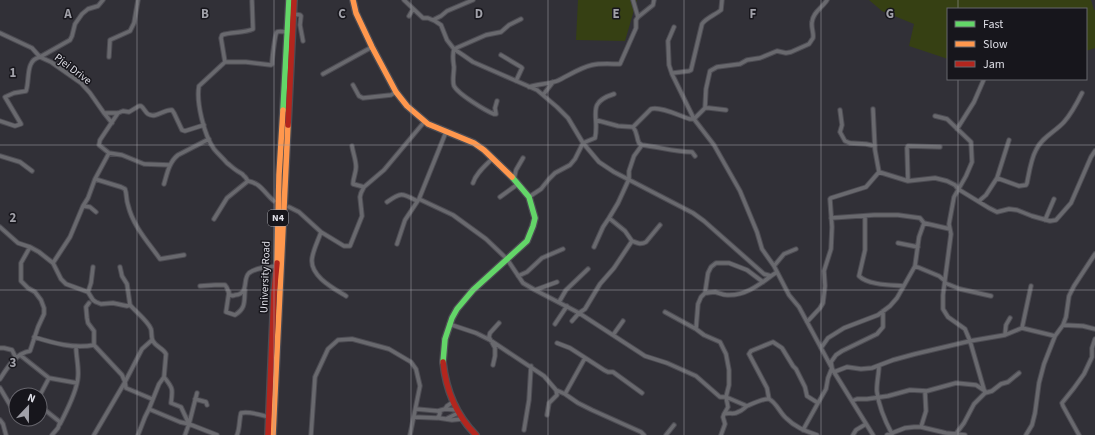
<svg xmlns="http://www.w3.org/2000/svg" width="1095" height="435" font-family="'Source Sans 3',sans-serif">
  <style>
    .green { fill: #364013 }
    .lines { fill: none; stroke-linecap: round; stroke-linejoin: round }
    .street-casing { stroke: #4d4c53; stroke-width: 5.5 }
    .fast-casing { stroke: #4d4c53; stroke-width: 8 }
    .slow-casing { stroke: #4d4c53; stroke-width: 8 }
    .jam-casing { stroke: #4d4c53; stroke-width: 8 }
    .street { stroke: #69696e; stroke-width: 3.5 }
    .fast { stroke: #63d668; stroke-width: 5.5 }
    .slow { stroke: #ff974d; stroke-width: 5.5 }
    .jam { stroke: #b3261e; stroke-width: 5.5 }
    .grid { fill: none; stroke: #a1a1a9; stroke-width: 1; stroke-opacity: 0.55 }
    .labels { text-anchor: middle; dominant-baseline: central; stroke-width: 3; stroke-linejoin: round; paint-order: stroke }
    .shield { fill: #17161c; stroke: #a2a2a9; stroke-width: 1 }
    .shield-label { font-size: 10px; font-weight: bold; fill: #dedee6 }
    .street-label { font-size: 11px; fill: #dedee6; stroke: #17161c }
    .grid-label { font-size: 13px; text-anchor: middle; font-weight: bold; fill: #a1a1a9; stroke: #17161c; stroke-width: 3; stroke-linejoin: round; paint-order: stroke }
  </style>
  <rect width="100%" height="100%" fill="#313037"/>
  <path class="green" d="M578,0H637L625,41L576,40Z
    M869,0H1091L1094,10H1095V48L1086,51V9H948V59L909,46L914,24L882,11Z"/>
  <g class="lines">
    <g class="street-casing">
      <path id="street" d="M404,0L423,18H428L435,21L441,25L447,40L454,49L463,55L473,62L537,90L557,107L568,118L583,143L599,162L614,172L693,213L704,221L764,274L771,276L777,272
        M633,0L638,17
        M722,0L721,10C715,15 706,18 702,24L691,70L689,71L673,73L672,74L694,119L714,145L740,191L757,232L762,249L774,266L789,295L799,307L834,372L873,435
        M294,14L300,15L301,16L300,25L303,41
        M409,16L413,9
        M433,20L441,16L447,11L473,0
        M0,33L32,48L40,57L70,40L72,36L75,24L82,14L88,9L98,6L103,0
        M501,55L521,67L522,68L516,81
        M109,57L110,40L130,31L134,23L138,0
        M225,62H246L271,65L272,64C272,59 275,34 277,32C279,31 285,32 287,32
        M323,74L372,47
        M672,74L669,65L668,41L674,27
        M353,85L359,96L363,98L391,95L396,92
        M529,87C538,84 548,84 557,81C568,76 579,68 592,65C600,63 611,64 620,64L636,28V20L638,17L653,5L654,0
        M543,95L553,82
        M497,101L495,108L496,114H494C486,111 458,94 454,86C452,81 454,73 454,67C453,60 452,56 454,49L486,35L501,32L509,25L521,19
        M705,108L706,89L710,71L717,67L740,64L747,60L760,58L777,51L786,53L791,52L809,44L813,38C814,33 811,28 812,22C813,12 822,8 827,0
        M873,109L875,150L879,172L908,181L935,178L947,181L955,185L958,189L989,208L997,212L1009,209L1017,210L1032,216L1050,221L1056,220L1071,203L1091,157L1095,151
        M840,110L842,125L840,132L845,141L850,143L866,144L875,146
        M104,113L112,123
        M118,113L100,140L99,145L109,153L122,155L144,164L170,165
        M935,116L947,119L971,142L972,162L966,176L954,197L949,224L951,234L943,295V309L948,317L965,329L970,341L985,393
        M596,120L618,126L633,127L651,109C660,106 680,116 690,119H694L705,108H709L726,110
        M0,121L15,126L21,124L5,97L14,93L26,91C30,80 25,60 40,57L51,62L81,83L90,93L104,113H118L123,111L129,112L139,106H141C144,108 145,112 148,114C156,119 164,109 172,110L174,113L182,130L185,131L204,125
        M633,127C638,133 636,137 639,143L642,145
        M957,129L974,102L984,79
        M352,146C353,153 356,160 356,167C356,173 353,178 353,184L364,187
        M0,156L20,162L32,171
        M997,178L1019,186L1026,185L1027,183C1029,173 1031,159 1036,150C1042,137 1055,132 1064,122C1072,113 1077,103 1082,93
        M95,179L121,187L125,189C127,194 126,200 128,205C133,226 148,242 160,259L184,255
        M514,179L516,170L523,158
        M248,181C261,183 265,194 274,201
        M908,181L907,148L908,146L940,147
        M473,183C476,173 486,165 493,158
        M164,184C167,174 169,162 178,155L209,139
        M500,197L518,184
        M529,197L541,189L549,179L555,173L570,165L575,159L583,143L595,138C600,116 585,103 614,94
        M419,199L453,215L486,239L507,259L523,283L535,290L579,313L645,356L667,363L696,376L720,397H726L747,406C752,404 764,398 769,399C776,402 780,413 786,418C795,427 805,431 817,435
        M979,201L986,195L997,178L1009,140
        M387,202C401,192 402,193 417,201
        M83,206L90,207L96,212
        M289,207L299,212L321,232L344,246H350L362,216L360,197L361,193L364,187L384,170L425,121
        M865,216V250L859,276C868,285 891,285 903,286
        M214,219L227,198L248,181C246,179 246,177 244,176C243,174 241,173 239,172C235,170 231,166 227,163C223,158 218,154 214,149C204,135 196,102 199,86L225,62L221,38L222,35C231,32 245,33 253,29L252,1
        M1045,220L1054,199
        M924,223L950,229
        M0,227L18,243L30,247L39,252L53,263L61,279L66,284L88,292L93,300L96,302L101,304L113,303L127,306L130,305C136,312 148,321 151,329C152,333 151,338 153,341C156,347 163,348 166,354L164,377C173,388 173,389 171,403L181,407L189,424
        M321,232C318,241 313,250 312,259C310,276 333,288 346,296
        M632,241C637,243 641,245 646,242L660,225
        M898,243L918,247
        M397,244L405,220L419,199L446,132
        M594,247L603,227L609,218L618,203L629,179V171L634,156L642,145C659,147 675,152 692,152L695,156
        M53,263L70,237L83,206L88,198L95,179L109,153
        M774,266L784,254L796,249
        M915,266L939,276L945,281
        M120,267L122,276L127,284L130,305
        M518,276L527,272L542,258L563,249
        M945,283L960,289L991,296
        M200,286L215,285H225C228,288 228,291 229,294C231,296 233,296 235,295C250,294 242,279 249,273C257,267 268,267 277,266
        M535,290L557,282
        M88,292L91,283L93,267
        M229,292L226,312L235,315C246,308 244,302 245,290
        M705,293C708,293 712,292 715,292C719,293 723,295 727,295C744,296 758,286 771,276
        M559,302L566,290L588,269
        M89,303L86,307L87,318L88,323L94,331V345L122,375L125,382L94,435
        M665,312L696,329
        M572,321L579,313L585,309L600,284L614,268L632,241L625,231L609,218
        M807,322L820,308L823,303L825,286L824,271L831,249L832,227L830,199L831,198L866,187L879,172
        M449,324L476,333L490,340L544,376L556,390L565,394L578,403L592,410L641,432L644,435
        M555,324L567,306
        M1063,325L1083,326L1095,329
        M1022,328L1031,286
        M613,335L623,321
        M1005,335L1006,325L1010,318
        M34,337C53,343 74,349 94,345
        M152,340L142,349L125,382L126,388L152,399
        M557,343L570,348L604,370L608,372H613L642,393
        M0,348H4L12,350L16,358
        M821,348L828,338L844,328L878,315L890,306L897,298L915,266L919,237L924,223L920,218L898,215H874L831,218
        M20,355L49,378
        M493,365L495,356V348L489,337L490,333L499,323
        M879,366C879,373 876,386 877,392C879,407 885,421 892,434
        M834,372L847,367L861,369L872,368L893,360L915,354L970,341L1005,335L1022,328L1055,336
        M0,379C7,368 16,353 30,351L38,327L44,314V308L41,300L35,292L28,288L21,281V263L30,247
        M0,388L16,415
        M565,394L585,358
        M40,395L49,378L77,383
        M195,399L206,402L207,405
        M769,399L767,388L749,354L751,351L773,342L782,348L793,366L796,369L805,387L807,396L818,403
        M852,401L857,399H867L888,396L910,390L927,391L956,383L976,385L985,391
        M40,406L60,422L58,428L52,435
        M149,409L159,384L164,377
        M445,409L447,406L453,402
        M438,411L445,409L457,410
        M724,414L728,407L726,397L729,385V370L726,354L720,342L704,335L696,329L698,304L701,297L705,293L708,273L711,267L716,263H729L747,270L763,282
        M547,415L549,403L557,395L556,390
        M414,417L437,418L439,416L440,413L438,411L416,409
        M439,418L452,420L462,419
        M446,419L458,413
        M0,420L3,424L6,435
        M60,424C66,412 77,392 78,377C79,367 76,356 76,346
        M921,427L926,411L925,391
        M524,430L529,400L531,366
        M803,430L818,403L826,389L828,378L832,368L831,362L836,355L842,351L877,334L883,327V311
        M138,435L145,417L149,409L180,422L189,424L217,435
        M185,435L189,424L197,393
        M237,435C240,428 239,420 241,413C250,411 260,415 269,417
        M311,435L315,377L328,349L338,340L352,339L389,349L411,362L416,369L420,386L410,435
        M666,435L674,425
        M721,435L725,424L723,417L724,414C729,412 734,415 738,412C742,411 744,408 747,406
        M853,435L856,430L866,424
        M887,435L905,428L914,427H921L946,433L965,435
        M955,435L964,423L974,404L985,393L992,391L1001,384L1008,382L1019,373
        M1026,435L1032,425L1035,413L1039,383L1044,364L1055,336L1063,325L1066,317L1069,296L1074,286L1095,254
        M1079,435L1063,406L1062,403L1074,388L1084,374L1092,357V348L1095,339"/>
    </g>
    <g class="fast-casing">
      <path id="fast" d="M283,110L289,0
        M443,362L445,339L452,318L457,309L473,290L527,241L533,226L535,218L529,197L512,177"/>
    </g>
    <g class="slow-casing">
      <path id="slow" d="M353,0L356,13L372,47L396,92L407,106L428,124L474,143L484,150L512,177
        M277,263L279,175L283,110
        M273,435L288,125"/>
    </g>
    <g class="jam-casing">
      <path id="jam" d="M288,125L294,0
        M443,362C446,390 456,415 476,435
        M268,435L274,293L277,263"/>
    </g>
    <use href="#street" class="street"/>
    <use href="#fast" class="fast"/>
    <use href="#slow" class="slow"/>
    <use href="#jam" class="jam"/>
  </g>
  <path class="grid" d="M137,0V435M274,0V435M411,0V435M548,0V435M684,0V435M821,0V435M958,0V9M958,79V435M0,145H1095M0,290H1095"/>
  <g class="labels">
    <rect class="shield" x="268" y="210" width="20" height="16" rx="3"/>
    <g class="shield-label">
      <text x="278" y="218">N4</text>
    </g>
    <g class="street-label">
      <text transform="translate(73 69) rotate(37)">Pjei Drive</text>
      <text transform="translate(265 277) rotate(-88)">University Road</text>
    </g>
  </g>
  <g class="grid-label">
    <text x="68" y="18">A</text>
    <text x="205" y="18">B</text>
    <text x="342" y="18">C</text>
    <text x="479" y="18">D</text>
    <text x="616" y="18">E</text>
    <text x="753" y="18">F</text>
    <text x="890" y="18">G</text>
    <text x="13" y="77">1</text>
    <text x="13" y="222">2</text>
    <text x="13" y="367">3</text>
  </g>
  <rect x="947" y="8" width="140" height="72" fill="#17161c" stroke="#67666d"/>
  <rect x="955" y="21" width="20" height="6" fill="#63d668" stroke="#67666d"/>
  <text x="983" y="28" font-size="12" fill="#dedee6">Fast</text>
  <rect x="955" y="41" width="20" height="6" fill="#ff974d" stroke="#67666d"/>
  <text x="983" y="48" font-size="12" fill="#dedee6">Slow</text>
  <rect x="955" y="61" width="20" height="6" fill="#b3261e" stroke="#67666d"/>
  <text x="983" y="68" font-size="12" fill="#dedee6">Jam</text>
  <g transform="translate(28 407) rotate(22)"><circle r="19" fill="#17161c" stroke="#67666d"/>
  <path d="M0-3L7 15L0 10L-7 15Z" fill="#a1a1a9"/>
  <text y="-6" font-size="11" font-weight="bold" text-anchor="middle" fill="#dedee6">N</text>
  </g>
</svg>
